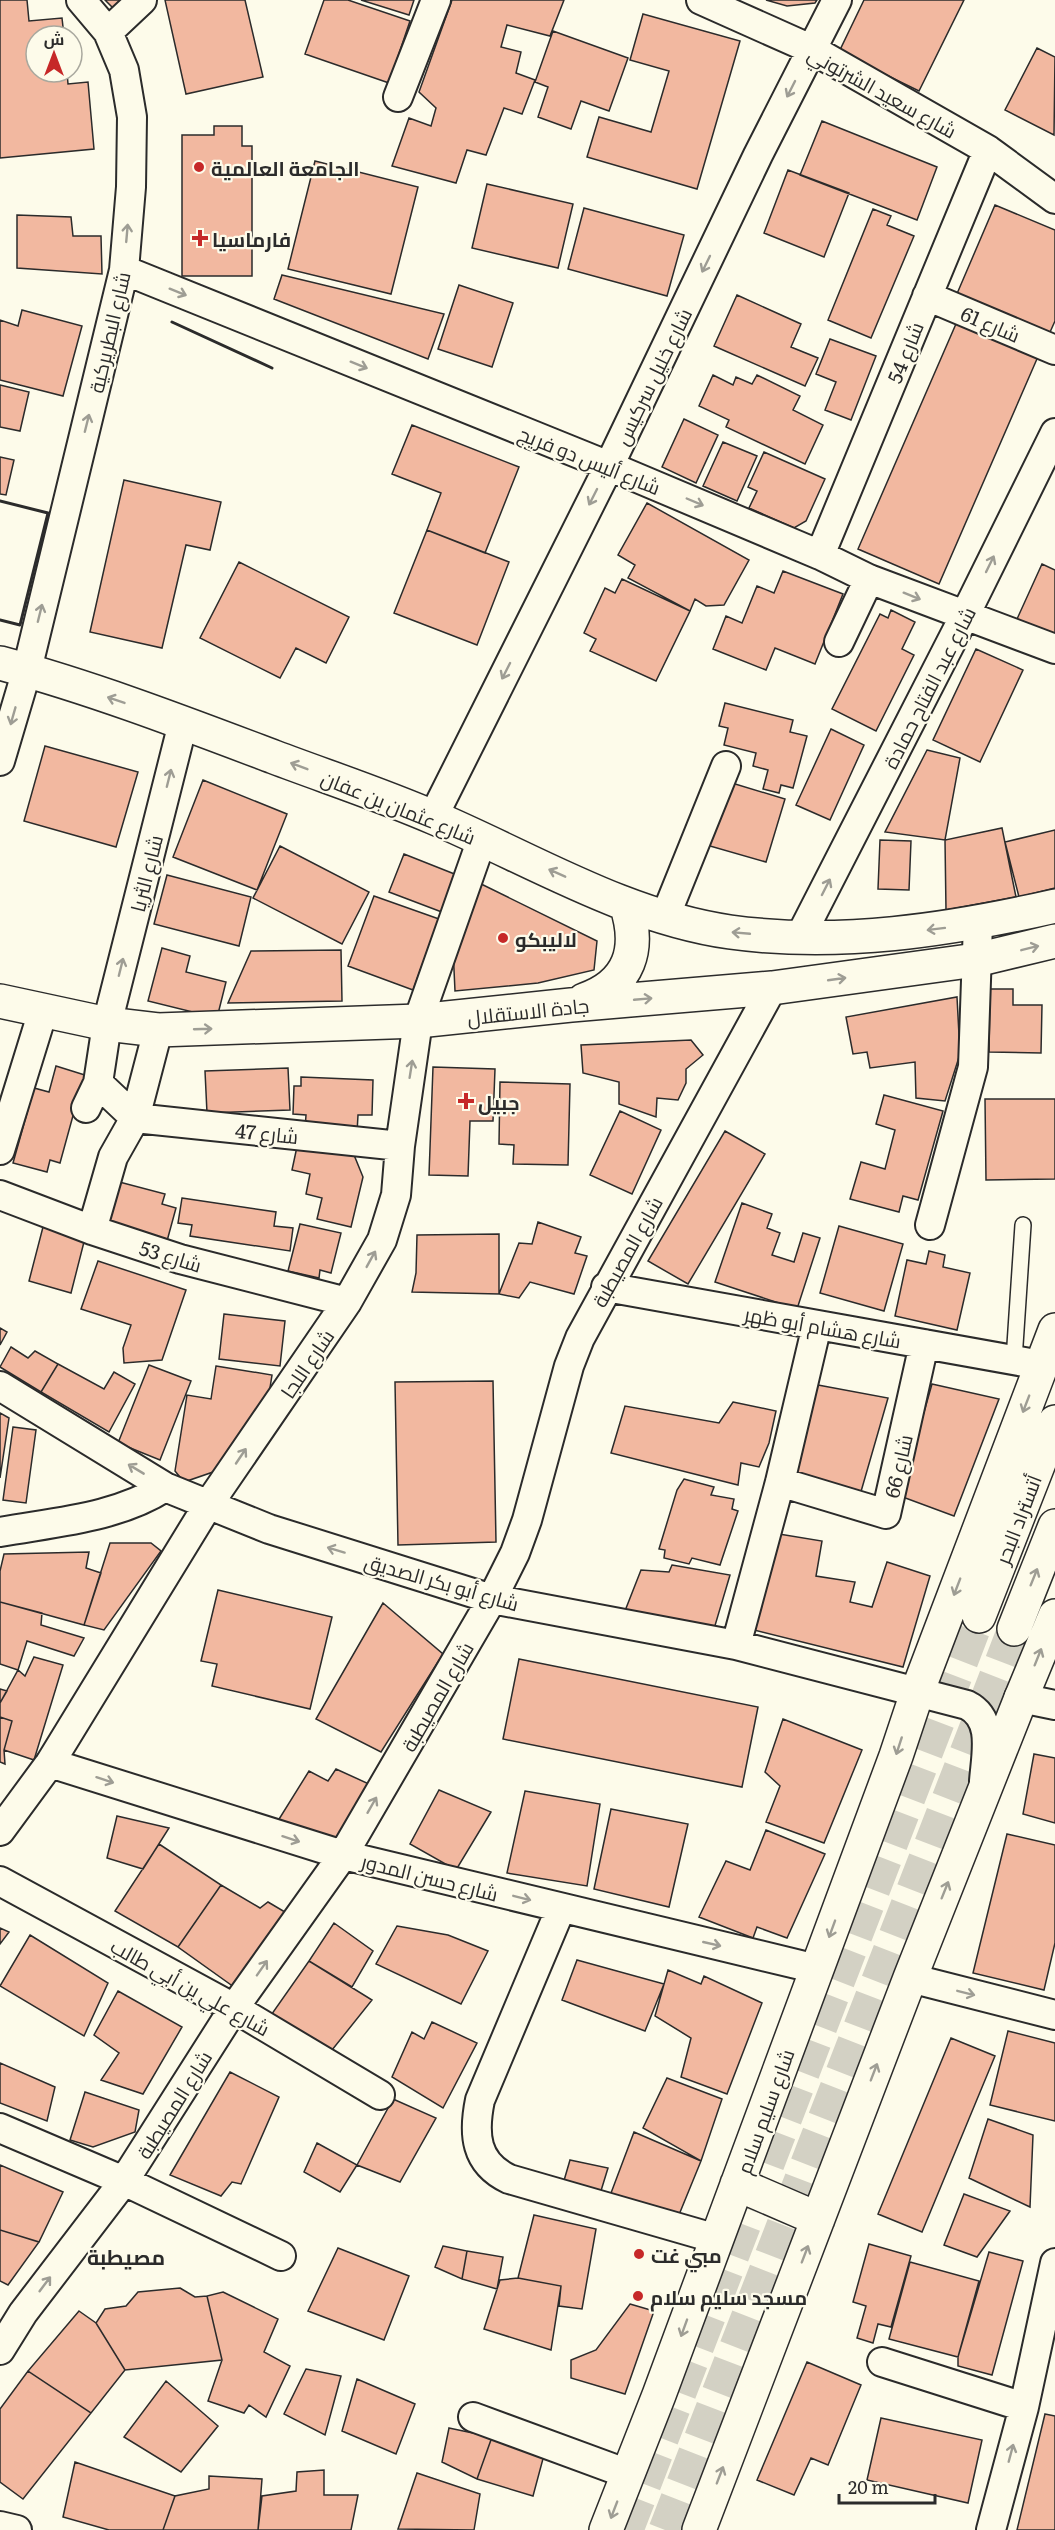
<svg xmlns="http://www.w3.org/2000/svg" width="1055" height="2530" font-family="Literata,Cairo,serif">
  <style>
    .building { fill: #f2b8a0; stroke: #2b2b2b; stroke-width: 1.5 }
    .lines { fill: none; stroke-linecap: round; stroke-linejoin: round }
    .highway-tunnel { stroke: #d3d1c4; stroke-width: 33; stroke-dasharray: 33 16; stroke-linecap: butt }
    .lane-casing { stroke: #2b2b2b; stroke-width: 18 }
    .street-casing { stroke: #2b2b2b; stroke-width: 32 }
    .secondary-casing { stroke: #2b2b2b; stroke-width: 36 }
    .highway-casing { stroke: #2b2b2b; stroke-width: 36 }
    .lane { stroke: #fdfbea; stroke-width: 15 }
    .street { stroke: #fdfbea; stroke-width: 28 }
    .secondary { stroke: #fdfbea; stroke-width: 33 }
    .highway { stroke: #fdfbea; stroke-width: 33 }
    .wall { stroke: #2b2b2b; stroke-width: 3 }
    .oneway { stroke: #9e9d94 }
    .poi-dot { fill: #c62828; stroke: #fdfbea; stroke-width: 2 }
    .labels { text-anchor: middle; dominant-baseline: central; stroke-width: 4.5; stroke-linejoin: round; paint-order: stroke }
    .street-label { font-size: 20px; fill: #2b2b2b; stroke: #fdfbea }
    .poi-label { font-size: 20px; font-weight: bold; fill: #2b2b2b; stroke: #fdfbea; text-anchor: start }
    .neighbourhood-label { font-size: 21px; font-weight: bold; fill: #2b2b2b; stroke: #fdfbea }
  </style>
  <rect width="100%" height="100%" fill="#fdfbea"/>
  <path class="building" d="M0,0H27L29,21L62,18L64,36H36V72H67L68,84L88,82L94,149L0,158Z
    M105,0H122L113,8Z
    M165,0H245L263,77L186,94Z
    M324,0H348L410,21L389,83L305,54Z
    M361,0H414L409,15Z
    M452,0H564L550,36L507,25L501,47L521,52L516,73L535,80L522,114L504,108L486,155L467,150L456,183L392,166L409,118L431,126L436,108L419,92Z
    M766,0H817L815,3L787,6Z
    M864,0H964L919,91L839,52Z
    M643,14L740,41L697,189L587,157L599,117L651,132L669,71L630,60Z
    M553,31L628,58L609,111L581,101L571,129L538,117L548,87L535,82Z
    M1037,48L1055,57L1054,135L1005,110Z
    M822,121L937,167L917,220L800,175Z
    M214,126H242V146H252V276H182V135H214Z
    M315,161L418,187L391,294L288,269Z
    M788,170L849,193L824,257L764,233Z
    M487,184L573,204L558,268L472,248Z
    M995,205L1055,230V321L1046,341L953,303Z
    M584,208L684,235L667,296L568,269Z
    M873,209L891,216L887,225L914,236L871,338L828,320Z
    M17,215L71,217L73,236H101L102,274L17,268Z
    M282,275L444,314L428,359L274,299Z
    M459,285L513,303L492,367L438,349Z
    M737,295L801,324L791,347L818,358L805,386L714,346Z
    M22,310L82,326L63,396L0,380V320L18,326Z
    M959,317L1040,352L939,584L858,549Z
    M830,339L876,356L851,420L825,410L836,382L816,374Z
    M713,375L733,385L736,377L752,384L757,375L800,396L793,410L823,425L805,464L726,427L729,420L699,406Z
    M0,385L29,392L20,431L0,427Z
    M684,419L718,435L696,483L662,467Z
    M412,425L519,467L485,553L427,530L441,493L392,474Z
    M723,442L757,456L737,501L703,486Z
    M764,452L825,479L806,521L794,528L749,508L757,491L748,487Z
    M0,457L14,460L6,495L0,494Z
    M124,480L221,502L210,550L186,545L162,648L90,632Z
    M647,503L749,560L724,605L706,606L695,599L690,611L628,578L635,565L618,555Z
    M427,530L509,562L477,645L394,613Z
    M239,562L349,617L326,663L296,648L280,678L200,638Z
    M1042,564L1055,570V636L1017,619Z
    M783,571L843,594L815,664L775,648L766,670L713,649L726,616L742,623L757,586L774,593Z
    M622,579L690,611L656,681L590,651L596,639L584,633L605,588L615,593Z
    M891,610L915,622L902,649L914,655L876,731L832,709L880,614L888,618Z
    M976,649L1023,670L980,762L933,740Z
    M725,703L793,720L790,732L807,736L793,788L781,785L779,793L763,789L768,770L753,766L756,753L724,745L728,728L719,726Z
    M831,729L864,745L830,820L796,805Z
    M45,746L138,772L116,847L24,821Z
    M927,750L960,758L945,840L885,832Z
    M203,780L287,814L257,890L173,857Z
    M722,780L785,799L766,862L703,844Z
    M1002,828L1016,897L946,910L945,840Z
    M1055,830V888L1019,897L1005,842Z
    M880,840L911,841L909,890L878,889Z
    M280,846L369,892L342,944L253,898Z
    M404,854L462,877L447,914L389,892Z
    M167,875L251,897L239,946L154,924Z
    M473,880L597,941L594,970L538,983L455,991L453,948Z
    M374,896L439,919L413,990L348,966Z
    M162,948L190,956L186,972L226,982L217,1018L148,1001Z
    M341,950L342,1001L228,1003L251,951Z
    M990,989H1013V1005H1042L1041,1053L989,1052Z
    M957,997L960,1054L945,1101L916,1098L915,1062L870,1068L867,1052L853,1054L846,1017Z
    M691,1040L703,1055L686,1069V1083L678,1100L657,1098L656,1117L619,1104V1082L583,1073L581,1045Z
    M56,1066L88,1076L74,1112L60,1163L50,1160L47,1172L13,1163L34,1088L49,1092Z
    M433,1067L495,1069L493,1121H470L468,1176L429,1175Z
    M288,1068L290,1110L207,1113L205,1071Z
    M301,1077L373,1080L372,1115H358L357,1133L305,1130L306,1115L293,1114L294,1086H301Z
    M500,1082L570,1084L568,1165L513,1164L514,1145L499,1144Z
    M884,1095L943,1111L918,1200L903,1196L899,1212L850,1199L861,1162L885,1169L895,1130L876,1124Z
    M985,1099H1055V1179L986,1180Z
    M620,1111L661,1130L632,1194L590,1175Z
    M725,1131L765,1154L688,1284L648,1261Z
    M298,1142L354,1155L363,1177L351,1227L317,1219L322,1198L306,1194L310,1174L292,1170Z
    M108,1179L165,1194L162,1204L176,1208L167,1241L96,1221Z
    M182,1198L276,1212L274,1226L293,1228L290,1251L190,1236L192,1225L178,1223Z
    M742,1203L772,1214L767,1228L780,1233L772,1255L794,1262L803,1233L820,1238L797,1309L715,1282Z
    M538,1222L581,1237L575,1253L587,1256L574,1294L530,1282L519,1298L499,1294L519,1243L532,1244Z
    M300,1224L341,1233L331,1273L320,1270L319,1278L288,1271Z
    M839,1226L903,1244L884,1311L820,1293Z
    M43,1227L85,1238L71,1293L29,1281Z
    M499,1234V1294L412,1292L416,1273L417,1235Z
    M929,1251L945,1255L943,1267L970,1273L957,1330L895,1316L907,1260L926,1264Z
    M98,1261L186,1290L162,1360L124,1363L123,1348L131,1325L81,1309Z
    M224,1314L285,1321L280,1366L219,1359Z
    M0,1328L7,1332L0,1345Z
    M11,1347L28,1358L35,1351L58,1364L41,1392L0,1367Z
    M58,1364L104,1389L114,1372L135,1384L109,1432L41,1392Z
    M149,1365L191,1381L160,1460L118,1443Z
    M216,1366L272,1375L269,1394L213,1472L184,1482L175,1471L187,1395L211,1399Z
    M493,1381L496,1542L398,1545L395,1382Z
    M932,1384L999,1399L954,1516L900,1496Z
    M818,1385L888,1398L860,1495L792,1475Z
    M733,1402L776,1411L769,1443L759,1467L741,1463L738,1485L611,1453L625,1406L719,1423Z
    M0,1413L9,1418L0,1478Z
    M13,1427L36,1430L26,1503L3,1500Z
    M684,1479L714,1487L711,1495L734,1499L732,1509L738,1511L720,1565L692,1558L689,1564L664,1558L665,1550L659,1549L677,1490Z
    M779,1534L822,1541L816,1576L855,1582L850,1602L872,1607L887,1562L930,1576L903,1667L750,1629Z
    M110,1543H151L161,1551L104,1630L84,1625Z
    M89,1552L86,1568L101,1573L84,1625L0,1602V1571L4,1554Z
    M672,1565L730,1575L714,1629L623,1616L641,1570L669,1572Z
    M218,1590L332,1617L310,1709L212,1686L217,1664L201,1661Z
    M0,1602L42,1613L41,1625L84,1638L74,1656L27,1641L18,1670L0,1664Z
    M383,1603L443,1654L381,1752L316,1719Z
    M34,1657L63,1665L34,1760L4,1750L12,1721L0,1717V1703L18,1670L25,1676Z
    M519,1659L758,1707L742,1787L503,1739Z
    M0,1689L7,1691L0,1703Z
    M0,1717L12,1721L4,1750L5,1764L0,1762Z
    M783,1719L862,1750L824,1843L766,1822L780,1786L765,1772Z
    M1034,1754L1055,1758V1823L1023,1814Z
    M336,1769L369,1784L332,1852L276,1824L309,1771L328,1781Z
    M439,1790L491,1812L456,1870L410,1844Z
    M525,1791L600,1804L587,1886L507,1873Z
    M611,1809L688,1824L669,1907L594,1889Z
    M117,1816L169,1828L143,1869L107,1858Z
    M766,1830L825,1854L787,1938L757,1927L753,1938L699,1917L726,1861L750,1870Z
    M1007,1834L1055,1845V1943L1044,1990L973,1973Z
    M159,1844L221,1885L178,1947L115,1911Z
    M221,1885L260,1908L268,1902L290,1915L234,1987L178,1947Z
    M334,1923L373,1951L352,1987L309,1961Z
    M397,1926L448,1935L488,1951L461,2004L376,1964Z
    M0,1928L9,1932L0,1944Z
    M30,1935L108,1983L84,2036L0,1986Z
    M577,1960L664,1984L645,2031L562,2000Z
    M309,1961L372,2000L328,2055L269,2018Z
    M668,1970L701,1984L704,1976L762,2003L727,2094L681,2077L691,2038L655,2016Z
    M118,1991L182,2027L143,2094L101,2080L119,2053L94,2035Z
    M432,2022L477,2043L443,2108L392,2077L412,2032L424,2039Z
    M1008,2031L1055,2043V2121L990,2105Z
    M951,2038L995,2056L922,2232L878,2214Z
    M0,2063L55,2087L47,2121L0,2103Z
    M230,2072L279,2097L241,2184L232,2182L221,2196L170,2175Z
    M667,2078L722,2099L701,2161L643,2128Z
    M85,2092L139,2110L135,2132L93,2147L70,2140Z
    M393,2099L436,2118L400,2182L357,2165Z
    M988,2119L1033,2135L1030,2207L969,2178Z
    M634,2132L701,2161L676,2222L608,2201Z
    M317,2143L357,2165L340,2192L304,2172Z
    M570,2160L608,2168L600,2194L563,2184Z
    M0,2165L63,2192L39,2242L0,2230Z
    M964,2194L1010,2211L977,2257L944,2245Z
    M534,2215L596,2229L582,2309L559,2306L561,2286L518,2278Z
    M0,2230L39,2242L8,2285L0,2281Z
    M869,2244L911,2256L891,2327L878,2324L873,2343L857,2338L866,2306L853,2302Z
    M443,2246L467,2251L462,2279L435,2267Z
    M338,2248L409,2276L384,2340L308,2311Z
    M467,2251L503,2257L497,2289L462,2279Z
    M989,2252L1023,2261L992,2375L958,2366V2357Z
    M910,2262L979,2281L958,2357L889,2339Z
    M518,2278L561,2286L551,2350L484,2329L500,2280Z
    M180,2288L195,2297L207,2296L222,2360L125,2370L96,2323L105,2309L126,2306L138,2292Z
    M223,2292L278,2319L264,2352L290,2366L266,2417L249,2405L244,2413L208,2401L222,2360L207,2296Z
    M630,2304L654,2311L625,2394L571,2378V2360L596,2350Z
    M79,2311L96,2323L125,2370L91,2413L28,2371Z
    M807,2362L861,2385L828,2465L811,2458L794,2495L757,2480Z
    M306,2369L341,2376L325,2435L284,2414Z
    M28,2371L91,2413L23,2499L0,2482V2409Z
    M357,2379L415,2404L396,2454L342,2431Z
    M166,2381L218,2426L181,2472L124,2437Z
    M1045,2414L1055,2416V2530H1017Z
    M881,2418L982,2440L968,2503L867,2480Z
    M449,2428L492,2437L477,2479L442,2462Z
    M492,2437L544,2455L533,2496L477,2479Z
    M75,2462L175,2496L163,2530H109L63,2517Z
    M324,2470V2495H358L351,2530H258L262,2496L296,2491L297,2472Z
    M417,2473L480,2494L474,2530L398,2529Z
    M209,2476L262,2479L258,2530H163L175,2496L209,2489Z"/>
  <g class="lines">
    <path class="highway-tunnel" d="M627,2530L979,1616
      M665,2530L1014,1629"/>
    <g class="lane-casing">
      <path id="lane" d="M1014,1360L1023,1225"/>
    </g>
    <g class="street-casing">
      <path id="street" d="M701,0L811,49L988,150L1055,199
        M108,32L142,0
        M398,97L436,0
        M124,270L609,466L820,555L869,579L1055,649
        M927,296L1055,350
        M820,555L988,150
        M839,642L869,579
        M0,761L27,670L124,270L131,187L132,117L124,70L108,32L81,0
        M433,817L609,466L758,155L837,0
        M665,917L726,766
        M799,939L964,617L1055,433
        M98,1083L135,1118L400,1146
        M86,1108L98,1083L107,1024L183,723
        M0,1150L43,1011
        M0,1195L92,1230L180,1259L347,1302
        M930,1225L973,1067L978,923
        M92,1230L113,1157L135,1118L158,1030
        M606,1287L1041,1365
        M0,1386L165,1487L269,1529L492,1599L736,1645L967,1705C995,1719 986,1754 984,1781
        M780,1482L886,1514L924,1344
        M0,1532C55,1522 117,1518 165,1487
        M736,1645L780,1482L817,1325
        M1021,1698L1055,1705
        M50,1763L343,1855L817,1969
        M0,1831L50,1763L208,1505L347,1302L382,1240L396,1195L400,1146L418,1021L482,839
        M0,1881L234,2008L380,2095
        M561,1908L480,2100C473,2134 475,2163 509,2179L717,2239
        M910,1978L1055,2015
        M0,2128L124,2181L281,2256
        M0,2350L23,2313L124,2181L234,2008L343,1855L492,1599L515,1553L527,1520L569,1366L580,1338L772,988
        M882,2362L1024,2407
        M473,2417L628,2474
        M0,2526L17,2530
        M991,2530L1024,2407L1055,2263"/>
    </g>
    <g class="secondary-casing">
      <path id="secondary" d="M0,663C93,688 184,723 274,757C327,777 382,795 435,818C531,859 625,917 730,932C839,947 949,930 1055,906
        M584,1000C630,984 641,949 626,904
        M0,1001L107,1024L158,1030L418,1021L571,1005L772,988L976,960L1055,941
        M737,2184L818,2219
        M606,2530L659,2395L896,1756L918,1690
        M699,2530L910,1978L1021,1698"/>
    </g>
    <g class="highway-casing">
      <path id="highway" d="M979,1616L1055,1422
        M1014,1629L1055,1526
        M918,1690L1055,1330
        M1021,1698L1055,1616"/>
    </g>
    <use href="#lane" class="lane"/>
    <use href="#street" class="street"/>
    <use href="#secondary" class="secondary"/>
    <use href="#highway" class="highway"/>
    <path class="wall" d="M172,322L272,368
      M0,501L48,513L20,625L0,620"/>
  </g>
  <defs><path id="oneway-shaft" d="M-6 0H5M1.5-3L5.5 0L1.5 3" fill="none" stroke-width="1.6" stroke-linecap="round" stroke-linejoin="round" transform="scale(1.5)"/></defs>
  <g class="oneway">
    <use href="#oneway-shaft" transform="translate(791 89) rotate(117)"/>
    <use href="#oneway-shaft" transform="translate(127 233) rotate(-85)"/>
    <use href="#oneway-shaft" transform="translate(706 264) rotate(116)"/>
    <use href="#oneway-shaft" transform="translate(178 292) rotate(22)"/>
    <use href="#oneway-shaft" transform="translate(359 365) rotate(22)"/>
    <use href="#oneway-shaft" transform="translate(87 423) rotate(-76)"/>
    <use href="#oneway-shaft" transform="translate(593 497) rotate(117)"/>
    <use href="#oneway-shaft" transform="translate(695 502) rotate(23)"/>
    <use href="#oneway-shaft" transform="translate(990 564) rotate(-64)"/>
    <use href="#oneway-shaft" transform="translate(912 596) rotate(22)"/>
    <use href="#oneway-shaft" transform="translate(40 613) rotate(-76)"/>
    <use href="#oneway-shaft" transform="translate(506 671) rotate(117)"/>
    <use href="#oneway-shaft" transform="translate(116 700) rotate(-161)"/>
    <use href="#oneway-shaft" transform="translate(13 716) rotate(106)"/>
    <use href="#oneway-shaft" transform="translate(299 766) rotate(-159)"/>
    <use href="#oneway-shaft" transform="translate(169 778) rotate(-76)"/>
    <use href="#oneway-shaft" transform="translate(557 873) rotate(-156)"/>
    <use href="#oneway-shaft" transform="translate(826 887) rotate(-63)"/>
    <use href="#oneway-shaft" transform="translate(936 929) rotate(173)"/>
    <use href="#oneway-shaft" transform="translate(741 933) rotate(-175)"/>
    <use href="#oneway-shaft" transform="translate(1030 948) rotate(-14)"/>
    <use href="#oneway-shaft" transform="translate(121 967) rotate(-76)"/>
    <use href="#oneway-shaft" transform="translate(837 979) rotate(-8)"/>
    <use href="#oneway-shaft" transform="translate(643 999) rotate(-5)"/>
    <use href="#oneway-shaft" transform="translate(203 1029) rotate(-2)"/>
    <use href="#oneway-shaft" transform="translate(411 1069) rotate(-81)"/>
    <use href="#oneway-shaft" transform="translate(371 1259) rotate(-61)"/>
    <use href="#oneway-shaft" transform="translate(1026 1404) rotate(111)"/>
    <use href="#oneway-shaft" transform="translate(241 1456) rotate(-56)"/>
    <use href="#oneway-shaft" transform="translate(136 1469) rotate(-149)"/>
    <use href="#oneway-shaft" transform="translate(336 1550) rotate(-163)"/>
    <use href="#oneway-shaft" transform="translate(1034 1577) rotate(-68)"/>
    <use href="#oneway-shaft" transform="translate(957 1587) rotate(111)"/>
    <use href="#oneway-shaft" transform="translate(1038 1657) rotate(-68)"/>
    <use href="#oneway-shaft" transform="translate(899 1746) rotate(108)"/>
    <use href="#oneway-shaft" transform="translate(105 1780) rotate(18)"/>
    <use href="#oneway-shaft" transform="translate(372 1805) rotate(-60)"/>
    <use href="#oneway-shaft" transform="translate(291 1839) rotate(18)"/>
    <use href="#oneway-shaft" transform="translate(945 1890) rotate(-68)"/>
    <use href="#oneway-shaft" transform="translate(522 1898) rotate(14)"/>
    <use href="#oneway-shaft" transform="translate(832 1929) rotate(110)"/>
    <use href="#oneway-shaft" transform="translate(712 1944) rotate(13)"/>
    <use href="#oneway-shaft" transform="translate(262 1968) rotate(-55)"/>
    <use href="#oneway-shaft" transform="translate(966 1993) rotate(14)"/>
    <use href="#oneway-shaft" transform="translate(874 2072) rotate(-69)"/>
    <use href="#oneway-shaft" transform="translate(805 2254) rotate(-69)"/>
    <use href="#oneway-shaft" transform="translate(45 2284) rotate(-53)"/>
    <use href="#oneway-shaft" transform="translate(684 2328) rotate(110)"/>
    <use href="#oneway-shaft" transform="translate(1011 2453) rotate(-75)"/>
    <use href="#oneway-shaft" transform="translate(720 2475) rotate(-69)"/>
    <use href="#oneway-shaft" transform="translate(614 2510) rotate(111)"/>
  </g>
  <g class="poi-dot">
    <circle cx="199" cy="167" r="6"/>
    <path d="M197 229h6v6h6v6h-6v6h-6v-6h-6v-6h6z"/>
    <circle cx="503" cy="938" r="6"/>
    <path d="M463 1092h6v6h6v6h-6v6h-6v-6h-6v-6h6z"/>
    <circle cx="639" cy="2254" r="6"/>
    <circle cx="638" cy="2296" r="6"/>
  </g>
  <g class="labels">
    <g class="street-label">
      <text transform="translate(883 91) rotate(29)">شارع سعيد الشرتوني</text>
      <text transform="translate(991 323) rotate(23)">شارع 61</text>
      <text transform="translate(108 332) rotate(-77)">شارع البطريركية</text>
      <text transform="translate(904 352) rotate(-68)">شارع 54</text>
      <text transform="translate(652 376) rotate(-64)">شارع خليل سركيس</text>
      <text transform="translate(590 459) rotate(22)">شارع أليس دو فريج</text>
      <text transform="translate(928 687) rotate(-63)">شارع عبد الفتاح حمادة</text>
      <text transform="translate(399 806) rotate(22)">شارع عثمان بن عفان</text>
      <text transform="translate(145 873) rotate(-76)">شارع الثريا</text>
      <text transform="translate(528 1010) rotate(-6)">جادة الاستقلال</text>
      <text transform="translate(267 1132) rotate(6)">شارع 47</text>
      <text transform="translate(626 1251) rotate(-61)">شارع المصيطبة</text>
      <text transform="translate(171 1255) rotate(17)">شارع 53</text>
      <text transform="translate(823 1326) rotate(10)">شارع هشام أبو ظهر</text>
      <text transform="translate(306 1363) rotate(-56)">شارع اللجا</text>
      <text transform="translate(897 1466) rotate(-77)">شارع 66</text>
      <text transform="translate(1017 1519) rotate(-69)">أتستراد البحر</text>
      <text transform="translate(442 1581) rotate(16)">شارع أبو بكر الصديق</text>
      <text transform="translate(436 1696) rotate(-60)">شارع المصيطبة</text>
      <text transform="translate(430 1876) rotate(14)">شارع حسن المدور</text>
      <text transform="translate(191 1986) rotate(29)">شارع علي بن أبي طالب</text>
      <text transform="translate(173 2104) rotate(-58)">شارع المصيطبة</text>
      <text transform="translate(764 2111) rotate(-70)">شارع سليم سلام</text>
    </g>
    <g class="poi-label">
      <text x="211" y="167">الجامعة العالمية</text>
      <text x="212" y="238">فارماسيا</text>
      <text x="515" y="938">لاليبكو</text>
      <text x="478" y="1101">جبيل</text>
      <text x="651" y="2254">مبي غت</text>
      <text x="650" y="2296">مسجد سليم سلام</text>
    </g>
    <g class="neighbourhood-label">
      <text x="126" y="2255">مصيطبة</text>
    </g>
  </g>
  <g transform="translate(54 54)"><circle r="28" fill="#fdfbea" stroke="#a9a89e" stroke-width="1.5"/>
  <path d="M0-4.5L10 22L0 15L-10 22Z" fill="#c62828"/>
  <text y="-9" font-size="16" font-weight="bold" text-anchor="middle" fill="#2b2b2b">ش</text>
  </g>
  <path d="M839 2494v9h96v-9" fill="none" stroke="#2b2b2b" stroke-width="3"/>
  <text x="848" y="2494" font-size="18" fill="#2b2b2b" stroke="#fdfbea" stroke-width="4.5" paint-order="stroke">20 m</text>
</svg>
